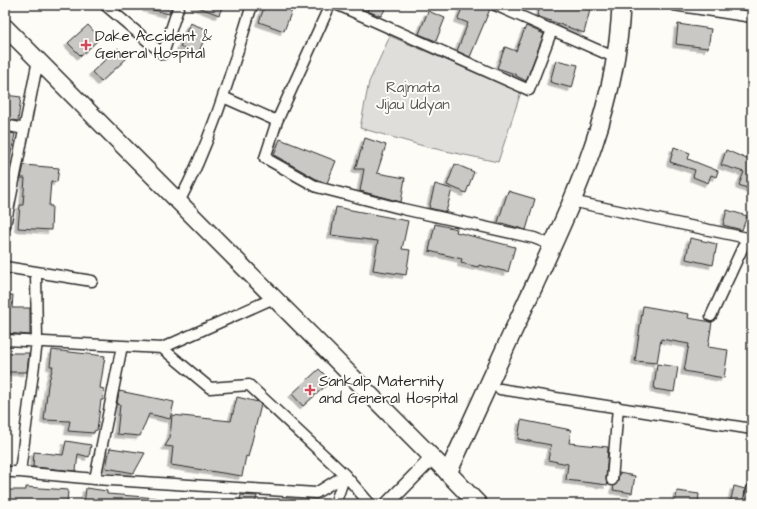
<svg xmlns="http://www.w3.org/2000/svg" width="757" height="509" font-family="'Architects Daughter',sans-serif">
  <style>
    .green { fill: #dfdeda; stroke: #858482 }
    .building { fill: #c9c8c4; stroke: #2b2b2b; filter: url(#shadow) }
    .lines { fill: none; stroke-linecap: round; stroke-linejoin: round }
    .minor-casing { stroke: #2b2b2b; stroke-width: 13 }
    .tertiary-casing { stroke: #2b2b2b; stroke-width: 16 }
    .primary-casing { stroke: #2b2b2b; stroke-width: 19 }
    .trunk-casing { stroke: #2b2b2b; stroke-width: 20 }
    .minor { stroke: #fdfcf7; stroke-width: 10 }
    .tertiary { stroke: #fdfcf7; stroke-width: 13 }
    .primary { stroke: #fdfcf7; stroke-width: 16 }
    .trunk { stroke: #fdfcf7; stroke-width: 17 }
    .poi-dot { fill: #d1495b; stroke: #fdfcf7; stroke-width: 1.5 }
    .labels { text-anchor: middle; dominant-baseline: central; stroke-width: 4; stroke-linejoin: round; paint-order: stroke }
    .poi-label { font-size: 15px; fill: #2b2b2b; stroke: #fdfcf7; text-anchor: start }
    .park-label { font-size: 15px; fill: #585857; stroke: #fdfcf7 }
  </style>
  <defs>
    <filter id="shadow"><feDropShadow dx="-3.5" dy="3.5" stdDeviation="0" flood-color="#0004"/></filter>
  </defs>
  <rect width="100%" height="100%" fill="#fdfcf7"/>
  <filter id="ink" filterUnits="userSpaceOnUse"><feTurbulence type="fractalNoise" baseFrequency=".025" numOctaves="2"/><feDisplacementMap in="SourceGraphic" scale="8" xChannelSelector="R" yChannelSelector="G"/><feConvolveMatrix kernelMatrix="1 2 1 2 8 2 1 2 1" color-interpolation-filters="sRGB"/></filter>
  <g filter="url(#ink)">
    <path class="green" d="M390,36L521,92L498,162L427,147L360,128L369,82Z"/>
    <path class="building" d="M147,5H171L169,14L146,8Z
      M193,5H223L219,15Z
      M265,5H294L284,31L259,22Z
      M369,5H388L381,16L367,11Z
      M463,5H480L490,9L470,57L457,51L468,23L458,19Z
      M541,5H571L590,10L584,33L537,16Z
      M428,11L445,18L436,41L419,34Z
      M190,23L208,30L198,54L180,47Z
      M678,24L711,29L708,48L676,44Z
      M88,25L100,38L81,56L68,43Z
      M526,26L544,34L526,81L515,75V74L497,68L505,47L516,51Z
      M118,48L127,58L101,82L92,72Z
      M556,60L578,65L572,88L550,82Z
      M5,95L21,97L18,121L5,119Z
      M5,132L15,134L9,163H11L8,176H5Z
      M365,138L386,145L377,173L405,178L401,202L360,191L364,169H355Z
      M280,139L336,161L327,183L318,180L274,155Z
      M674,147L690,153L688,159L718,171L716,177L711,175L708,183L693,177L695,170L670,162Z
      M726,150L749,160L752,154V190L739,185L744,172L721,165Z
      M455,164L474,172L466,193L447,185Z
      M24,165L59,168L57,182L51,181L49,206H52L51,230L18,228L20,205H23L25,178H21Z
      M435,184L452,189L446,212L429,208Z
      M508,191L535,199L526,230L498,222Z
      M336,207L408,221L402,249L410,250L406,275L373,270L378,241L331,235Z
      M727,210L747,216L742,230L723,225Z
      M435,224L457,229L456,232L515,247L508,272L479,265L478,267L461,263L462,259L429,251Z
      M690,238L717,244L713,265L686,259Z
      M5,295H13L12,308H30V335L5,333Z
      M643,306L689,314L688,318L712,322L708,347L728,350L724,378L684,371L689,344L661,339L657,363L635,361Z
      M52,350L105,356L100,388L104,389L103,400H101L97,430L94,431V433L68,431L70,421L44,420L48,385L53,366H50Z
      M5,353H29L27,372H5Z
      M657,364L678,367L674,392L654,389Z
      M319,369L331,381L303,406L292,394Z
      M119,391L174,402L170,419L149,414L140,436L117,434L120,405L117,404Z
      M237,397L258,402L261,405L248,457L246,456L242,476L171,465L173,447L165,446L170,438L172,415L231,421Z
      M521,420L571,430L569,443L608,447L606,479L608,485L566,480L568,464L548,460L551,445L518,439Z
      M66,441L91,445L89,457L78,454L76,471L33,467L34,452L63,455Z
      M110,448L145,453L134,473L106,468Z
      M619,473L635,476L632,493L613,490L614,486L618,481Z
      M734,486L745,489L743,504H730Z
      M26,487L68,490L67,504H5V490H26Z
      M86,488L107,491V494L157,498V504H84Z
      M677,491L699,494L698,504H675Z
      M241,495L257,496L255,504H239Z"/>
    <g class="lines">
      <g class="minor-casing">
        <path id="minor" d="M105,5L163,54L179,5
          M338,5L529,90L552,30
          M495,5L616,58
          M674,5L752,17
          M223,97L277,121L330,5
          M277,121L265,158L317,187L403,209L534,238L552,245
          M5,125L24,129
          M571,201L752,239
          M179,202C212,140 231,72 252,5
          M5,226L38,60
          M5,267L92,281
          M711,316L747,238
          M5,340L162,348L274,298
          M162,348L210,388L249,385L345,475L370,504
          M500,389L752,429
          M5,472H20L37,342L36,272
          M20,472L95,479L316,493L345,475
          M95,479L122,346
          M612,480L618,407
          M335,504L345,475
          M749,504L752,489"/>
      </g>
      <g class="tertiary-casing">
        <path id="tertiary" d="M387,504L433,457"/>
      </g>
      <g class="primary-casing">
        <path id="primary" d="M5,27L448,473"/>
      </g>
      <g class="trunk-casing">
        <path id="trunk" d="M478,504L448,473C477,410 505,348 534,286C576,194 617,108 621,5"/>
      </g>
      <use href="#minor" class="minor"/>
      <use href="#tertiary" class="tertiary"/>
      <use href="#primary" class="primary"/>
      <use href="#trunk" class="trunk"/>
    </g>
  </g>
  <g class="poi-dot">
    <path d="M84 39h4v4h4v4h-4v4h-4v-4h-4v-4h4z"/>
    <path d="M308 384h4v4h4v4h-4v4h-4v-4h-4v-4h4z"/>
  </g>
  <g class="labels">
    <g class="poi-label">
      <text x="95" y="36">Dake Accident &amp;<tspan x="95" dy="17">General Hospital</tspan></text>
      <text x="319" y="381">Sankalp Maternity<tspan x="319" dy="17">and General Hospital</tspan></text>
    </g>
    <g class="park-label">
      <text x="413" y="87">Rajmata<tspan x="413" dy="17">Jijau Udyan</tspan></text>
    </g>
  </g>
  <rect width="757" height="509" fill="none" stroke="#fdfcf7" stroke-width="20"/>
  <rect x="10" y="10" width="737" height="489" fill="none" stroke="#2b2b2b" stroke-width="1.5" filter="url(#ink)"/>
</svg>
